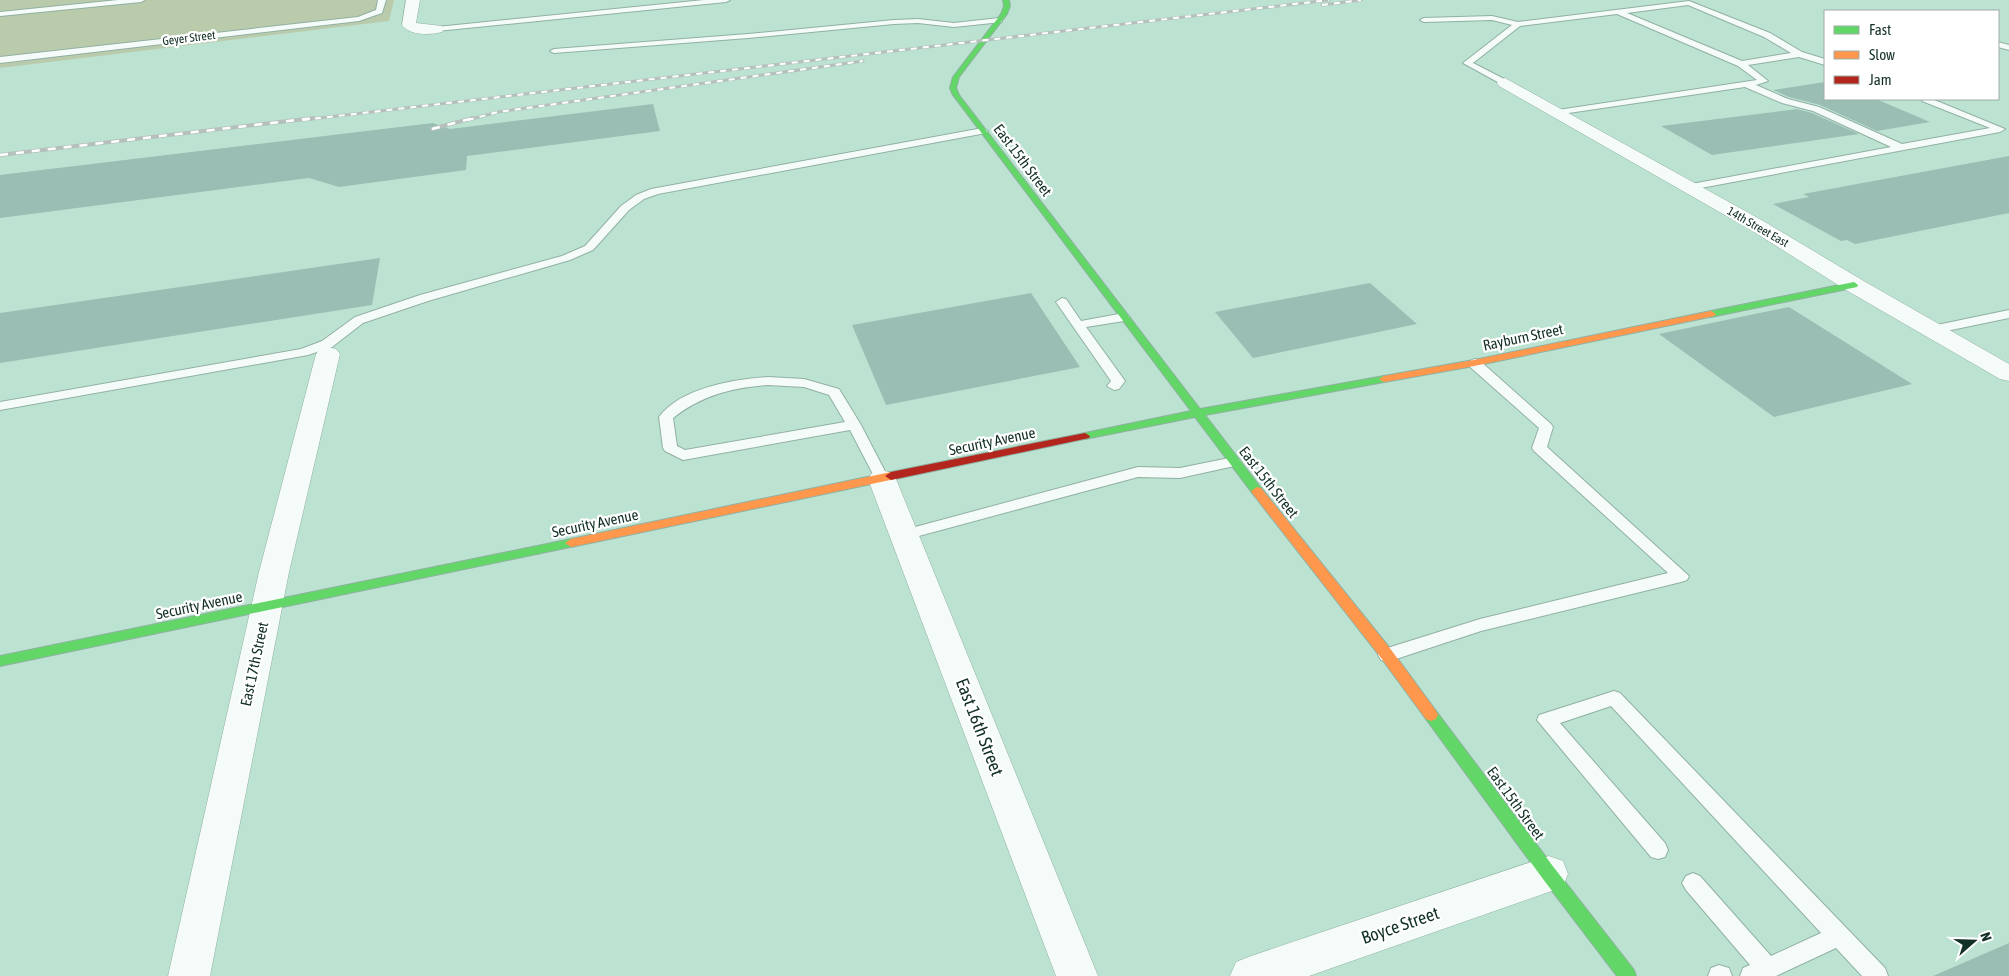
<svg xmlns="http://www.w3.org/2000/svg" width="2009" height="976" font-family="'Asap Condensed',sans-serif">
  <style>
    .green { fill: #bacbac }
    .building { fill: #9abeb4 }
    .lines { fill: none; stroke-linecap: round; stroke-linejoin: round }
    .lane-casing { stroke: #91b0a3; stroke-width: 2 }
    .street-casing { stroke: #91b0a3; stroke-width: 1 }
    .fast-casing { stroke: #91b0a3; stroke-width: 2 }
    .slow-casing { stroke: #91b0a3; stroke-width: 2 }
    .jam-casing { stroke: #91b0a3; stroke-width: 2 }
    .lane { fill: #f5fbf8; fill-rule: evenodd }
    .street { fill: #f5fbf8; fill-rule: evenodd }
    .fast { fill: #63d668; fill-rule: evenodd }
    .slow { fill: #ff974d; fill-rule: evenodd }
    .jam { fill: #b3261e; fill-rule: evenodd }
    .rail-far1-casing { stroke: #b5c0bc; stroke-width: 3 }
    .rail-casing { stroke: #b5c0bc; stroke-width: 4 }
    .rail-far1 { stroke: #fff; stroke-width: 2; stroke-dasharray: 6; stroke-linecap: butt }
    .rail { stroke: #fff; stroke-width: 2.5; stroke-dasharray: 8; stroke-linecap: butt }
    .labels { text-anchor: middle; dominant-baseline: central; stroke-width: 4.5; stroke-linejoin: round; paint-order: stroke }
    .far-street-label { font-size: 12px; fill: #123025; stroke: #fff }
    .street-label { font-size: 15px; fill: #123025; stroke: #fff }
    .near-street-label { font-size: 18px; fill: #123025; stroke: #fff }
  </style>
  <rect width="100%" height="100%" fill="#bce3d2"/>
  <path class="green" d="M0,0H394L389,21L0,68Z"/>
  <path class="building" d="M1825,82V99H1876L1930,122L1877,131L1820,105L1789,97L1773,90Z
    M653,104L660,131L467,156L466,170L339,187L309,178L0,218V175L433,123L450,129Z
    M1797,109L1812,113L1859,134L1712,155L1661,126Z
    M2009,156V213L1855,244L1847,240L1841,241L1773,204L1809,197L1803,194Z
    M380,258L372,305L0,363V313Z
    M1370,283L1417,324L1253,358L1215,312Z
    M1031,293L1080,367L886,405L852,325Z
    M1789,307L1912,384L1774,417L1659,334Z
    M2009,943V976H1933Z"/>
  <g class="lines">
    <g class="lane-casing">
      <path id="lane" d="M118,0H145L141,2L0,16V12Z
        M378,0H386L382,13L359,21L0,63V57L358,17L376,10Z
        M704,0H730L726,2L437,31L433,29L437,27Z
        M1689,1L1770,33L1802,52L1825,59V65L1799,57L1748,65L1768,81L1756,85L1788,99L1819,107L1902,144L1990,128L1922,101L1921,99H1932L2005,129L2000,132L1690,190L1685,187L1686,185L1891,147L1813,111L1782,103L1745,87L1555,115L1553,113L1558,110L1757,80L1738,66L1617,14L1520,26L1473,63L1508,81L1509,83L1505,86L1463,63L1512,25L1492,20L1424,22L1420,20L1424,18L1492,16L1518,22ZM1688,5L1764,37L1791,53L1742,61L1627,13Z
        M999,18H1002V22L954,27L918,23L894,24L748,38L554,53L550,51L554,49L748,34L894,20L918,19L954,23Z
        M1998,42L2009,45V50L1998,47Z
        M983,128L988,131L986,133L658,194L644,199L629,210L593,250L570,260L428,301L363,323L332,347L308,355L0,410V402L301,349L322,341L355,317L420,295L562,256L585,246L621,206L636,195L651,189Z
        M1062,298L1066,299L1081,321L1124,313L1130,317L1124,321L1086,327L1125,381L1119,389L1114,390L1107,386L1111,381L1056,302Z
        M2009,310V318L1932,334L1926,330L1932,326Z
        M1474,359L1479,360L1551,424L1553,427L1547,447L1689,576L1687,580L1681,582L1481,631L1387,662L1381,660L1378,655L1381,650L1480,619L1668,573L1534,451L1532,448L1539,428L1469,366L1467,363Z
        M768,377L804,379L839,389L861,425L889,479L887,482H877L850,430L683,460L665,451L663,448L659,417C680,388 735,379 768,377ZM768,385L804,387L829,395L845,422L685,450L677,446L673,418C702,395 732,388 768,385Z
        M1234,457L1239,459L1241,462L1239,465L1180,478L1138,477L904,540L898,539L896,535L898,531L904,530L1138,467L1180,468Z
        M1614,691L1620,693L1885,968L1888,976H1862L1836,948L1776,976H1740L1743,968L1750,965L1686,890L1682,883L1686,876L1693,873L1700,876L1771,956L1821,933L1611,706L1560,723L1665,843L1668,850L1665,857L1658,859L1651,857L1537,720L1539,715Z
        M1719,965L1729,968L1732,976H1708L1711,968Z"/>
    </g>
    <g class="street-casing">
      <path id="street" d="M406,0H420L416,23L442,26L444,29L442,32C430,35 410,36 402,25Z
        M1505,78L1765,222L1862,280L2009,364V381L2000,379L1846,290L1751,230L1499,86L1497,83L1499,80Z
        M328,347L336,349L340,354L289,572L210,976H168L259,572L316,354L320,349Z
        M882,470L892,473L896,479L1098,976H1056L868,479L872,473Z
        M1549,856L1563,861L1568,874L1563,887L1309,976H1230L1236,962L1251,956Z"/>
    </g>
    <g class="fast-casing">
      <path id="fast" d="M1003,0H1009L1010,6L1007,14L959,77L956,88L959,95L1200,409L1384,376L1389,379L1384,382L1205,415L1261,488L1263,491L1261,494H1253L1195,417L1085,439L1080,436L1085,433L1191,411L953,95L950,88L953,77L1001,14L1004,6Z
        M1854,282L1858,285L1857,287L1711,317L1706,314L1711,311Z
        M571,539L575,540L577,543L575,546L0,666V656Z
        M1431,709L1436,711L1555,869L1634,970L1636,976H1617L1543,879L1426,719L1424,715L1426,711Z"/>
    </g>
    <g class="slow-casing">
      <path id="slow" d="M1711,311L1716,314L1714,316L1474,366L1384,382L1379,379L1384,376L1474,360Z
        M891,472L897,476L895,479L571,547L565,543L571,539Z
        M1257,487L1261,488L1392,651L1436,711L1438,715L1436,719L1431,721L1426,719L1382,659L1253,494L1251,491Z"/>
    </g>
    <g class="jam-casing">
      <path id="jam" d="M1085,433L1090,436L1089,438L891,480L885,476L891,472Z"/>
    </g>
    <use href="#lane" class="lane"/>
    <use href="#street" class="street"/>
    <use href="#fast" class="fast"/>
    <use href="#slow" class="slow"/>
    <use href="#jam" class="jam"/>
    <g class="rail-far1-casing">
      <path id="rail-far1" d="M1322,5L1361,0
        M303,120L1329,0
        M468,120L498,112L863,61"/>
    </g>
    <g class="rail-casing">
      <path id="rail" d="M432,129L473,118
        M0,155L314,118"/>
    </g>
    <use href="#rail-far1" class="rail-far1"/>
    <use href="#rail" class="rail"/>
  </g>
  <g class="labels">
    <g class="far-street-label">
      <text transform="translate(189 38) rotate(-7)">Geyer Street</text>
      <text transform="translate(1758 227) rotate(30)">14th Street East</text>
    </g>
    <g class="street-label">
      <text transform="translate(1023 160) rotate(53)">East 15th Street</text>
      <text transform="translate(1523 337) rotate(-12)">Rayburn Street</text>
      <text transform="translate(992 441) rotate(-12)">Security Avenue</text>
      <text transform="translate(1269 482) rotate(52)">East 15th Street</text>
      <text transform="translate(595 523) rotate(-12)">Security Avenue</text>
      <text transform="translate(199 605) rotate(-12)">Security Avenue</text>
      <text transform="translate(254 664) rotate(-78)">East 17th Street</text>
      <text transform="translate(1516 803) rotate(54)">East 15th Street</text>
    </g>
    <g class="near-street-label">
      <text transform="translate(980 727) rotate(69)">East 16th Street</text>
      <text transform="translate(1400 925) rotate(-19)">Boyce Street</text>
    </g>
  </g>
  <rect x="1824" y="10" width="175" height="90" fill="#ffffff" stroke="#a0aca8"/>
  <rect x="1834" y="26" width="25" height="8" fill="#63d668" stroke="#a0aca8"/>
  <text x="1869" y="35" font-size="15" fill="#123025">Fast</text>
  <rect x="1834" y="51" width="25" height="8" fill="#ff974d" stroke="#a0aca8"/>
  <text x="1869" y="60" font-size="15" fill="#123025">Slow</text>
  <rect x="1834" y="76" width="25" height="8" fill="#b3261e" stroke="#a0aca8"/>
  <text x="1869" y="85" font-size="15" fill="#123025">Jam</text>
  <g transform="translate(1974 941) rotate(70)" stroke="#ffffff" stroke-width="4" paint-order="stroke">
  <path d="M0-4L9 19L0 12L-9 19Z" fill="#123025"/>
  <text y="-8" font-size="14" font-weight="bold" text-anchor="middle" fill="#123025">N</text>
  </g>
</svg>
